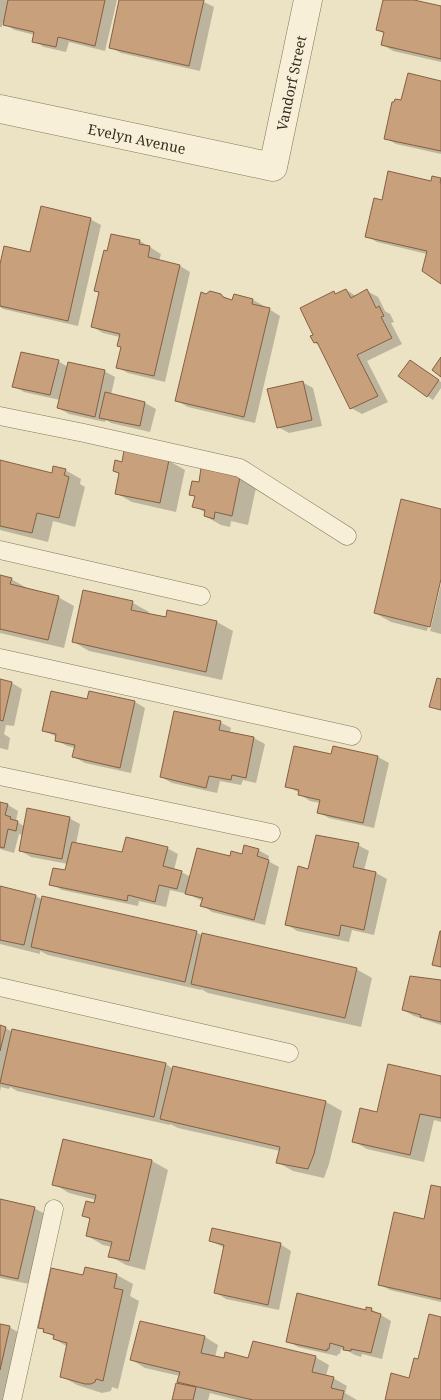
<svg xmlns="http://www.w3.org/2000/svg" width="441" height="1400" font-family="'Noto Serif',serif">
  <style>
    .shadow { fill: #0003 }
    .building { fill: #c9a07c; stroke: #846042 }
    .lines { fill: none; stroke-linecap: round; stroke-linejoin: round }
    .service-casing { stroke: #86745c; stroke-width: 19 }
    .minor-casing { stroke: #86745c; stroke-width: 29 }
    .service { stroke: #f7efd7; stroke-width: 18 }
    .minor { stroke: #f7efd7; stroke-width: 28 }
    .labels { text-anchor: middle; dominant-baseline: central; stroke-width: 4; stroke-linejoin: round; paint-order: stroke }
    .street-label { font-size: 14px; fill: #372c1f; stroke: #f4ecd4 }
  </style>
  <rect width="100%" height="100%" fill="#ece2c4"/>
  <path class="shadow" d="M0,0H117L105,51L69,42L66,52L44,47L34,41L35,35L15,30L2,23V27H0Z
    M120,0H200L214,7L200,71L121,53L110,47Z
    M384,0H408L441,8V62L393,51L383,45L385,34L377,30Z
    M441,82V154L396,144L385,138L402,102Z
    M433,177L441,179V282L427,254L377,242L366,236L383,201L431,182Z
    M90,219L101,225L78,326L3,309L0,307V270L31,254Z
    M140,241L161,254L159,261L180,266L190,272L165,382L128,373L117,367L122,347L120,337L103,333L93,327Z
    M346,290L356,296L367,291L378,297L385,311L390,314L394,322L391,323L402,344L367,361L388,402L362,414L351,408L320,346L315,343V335L334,293L337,295Z
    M220,295L233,301L234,296L253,300L264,306L263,308L269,309L280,316L255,423L188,407L177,401Z
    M58,361L68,367L104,371L115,377L111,395L145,403L156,409L150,432L111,423L106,420L105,422L69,414L58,408L60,400L24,392L14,386Z
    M416,365L441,382V388L433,400L400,376Z
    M302,382L313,388L322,426L289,433L278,427Z
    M169,461L185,470L176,512L132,502L116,493L120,474L114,471L123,463Z
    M0,466L53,474L65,470L81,479L80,484L85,487L75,527L53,521L48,542L0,530Z
    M202,470L240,479L256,488L248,525L231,521L230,527L221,525L205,516L206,513L194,506L196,497L191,494L200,484Z
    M441,510V574L427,631L391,622L375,613Z
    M0,576L11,579L27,588V589L58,597L74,606L64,648L0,633Z
    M441,584V634L430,631Z
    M84,592L133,603L149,612L148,614L167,618L217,622L233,631L222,680L89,651L74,642Z
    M0,680L12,683L22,689L14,726L6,725L4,734L10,738L8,750L0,748Z
    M88,701L135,702L145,708L131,773L85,763L74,757L76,748L67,746L56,740L57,737L44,731Z
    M220,722L231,728L230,733L254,738L265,744L256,783L243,780L241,785L220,781L217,793L172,783L161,777Z
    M334,747L378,757L389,763L374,828L329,818L318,812L320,803L310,801L299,794L300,793L286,786L332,756Z
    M0,803L8,805L18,811L16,821L25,827L69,818L80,824L76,844L123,854L167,848L178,854L174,870L181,872L191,877L230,858L258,850L269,856L268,861L279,867L265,925L212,912L202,905L203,901L198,899L188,894L170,890L166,907L139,901L138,906L62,890L51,884L66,872L68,864L31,857L21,851L24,835L19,834L14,853L0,849Z
    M358,845L369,851L364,870L376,873L387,879L374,935L352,930L349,942L297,931L286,924L309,870Z
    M0,888L36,896L43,900L196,932L203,936L356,969L372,978L361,1027L208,993L201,989V990L48,955L40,951V954L0,944Z
    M441,982V1025L414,1016L403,1010Z
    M0,1027L5,1028L13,1032L166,1064L173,1069L326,1102L342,1111L329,1164L324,1178L293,1171L277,1162L280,1151L178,1128L170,1124V1125L17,1091L10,1087L9,1089L1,1087L0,1091Z
    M441,1077V1122L434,1120L424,1162L367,1149L353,1141L378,1113Z
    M152,1161L168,1170L145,1270L126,1265L110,1256L112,1247L103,1245L88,1236L91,1220L84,1216L95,1205L96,1200L69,1193L54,1184Z
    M441,1188V1302L390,1290L379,1284L425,1221Z
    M0,1201L34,1208L45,1214L29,1284L0,1278Z
    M211,1241L280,1244L291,1251L279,1310L226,1299L215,1292L225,1248Z
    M86,1269L117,1275L133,1284L130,1296L139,1301L118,1389L112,1387L111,1391L107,1392L102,1393L77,1385L61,1376L68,1347L54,1339V1337L39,1327L84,1276Z
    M371,1309L391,1321L382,1359L362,1354L361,1357L355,1355L346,1350L341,1349L340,1354H338L337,1356L298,1347L287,1341Z
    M0,1325L9,1327L23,1335L8,1400H0Z
    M205,1337L218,1345L215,1357L225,1359L315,1357L329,1365L326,1376L333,1378L347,1386L345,1393L357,1400H237L210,1393L208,1400H173L186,1386L179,1382L180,1376L145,1368L132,1360Z"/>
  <path class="building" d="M8,0H105L95,46L58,37L56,47L32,42L34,32L3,25Z
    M119,0H204L189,66L109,48Z
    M383,0H414L441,6V59L381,45L384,32L376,30Z
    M408,73L441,81V151L384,139L392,102H394L395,99L401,100Z
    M388,171L431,181L432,176L441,178L440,183H441V284L422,271L427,251L365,237L374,198L382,200Z
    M41,206L91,218L68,321L0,306V264L4,246L30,252Z
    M111,234L140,240L139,244L150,246L148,257L180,265L154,376L116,368L121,347L117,346L120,334L91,327L99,292L94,291L104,250L107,251Z
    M346,289L351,298L367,289L376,308L379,306L384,316L381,317L392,338L357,355L378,396L350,409L317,342L314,343L310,336L313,335L300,308L334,291L335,294Z
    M210,291L221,294L223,297L232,300L234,294L253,299L252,304L270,308L244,417L175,401L201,292L206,294Z
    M21,352L59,360L50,395L12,387Z
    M441,357V377L432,370Z
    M410,360L439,380L427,397L398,376Z
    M68,362L105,370L95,417L57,408Z
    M303,381L312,420L277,428L267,389Z
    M105,392L145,402L140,426L99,418Z
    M124,450L169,460L160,503L115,494L119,473L113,471L115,460L122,462Z
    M0,460L52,473L53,466L66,469L64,475L69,477L59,518L37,513L32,533L0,526Z
    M201,468L240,477L232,516L215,512L214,519L204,516L205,510L192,507L195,496L189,495L192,481L199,482Z
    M401,499L441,509V579L430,627L374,613Z
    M0,575L12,578L10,584L59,596L48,640L0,629Z
    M83,590L133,601L131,610L166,617L167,610L217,621L206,672L72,642Z
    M437,678L441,679V710L429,707Z
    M0,679L12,682L3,721L0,720Z
    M51,691L87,699L89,691L135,701L120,768L72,757L75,745L55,741L56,734L42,731Z
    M174,711L221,721L219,730L254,737L246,778L232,775L231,780L209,776L206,788L160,777Z
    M294,746L331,754L333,746L378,756L363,823L317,813L320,800L298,795L299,790L285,787Z
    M0,802L8,804L5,815L11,817L10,819L18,821L16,831L8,829L4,848L0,847Z
    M27,808L70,817L62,859L19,851Z
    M316,835L359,843L353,867L376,872L364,930L341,925L339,936L285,925L298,866L308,869Z
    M126,837L168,847L163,866L182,871L177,889L159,885L155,902L128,895L127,901L49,885L53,868L65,870L72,842L122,852Z
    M244,845L259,849L257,856L269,860L254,920L200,906L203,898L185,894L197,848L230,856L231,851L242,854Z
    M0,886L36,895L24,945L0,940Z
    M42,896L197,931L185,982L31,947Z
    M440,931H441V967L432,965Z
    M202,933L357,968L345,1018L191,984Z
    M410,976L441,980V1022L420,1017L421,1015L402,1010Z
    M0,1025L6,1027L0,1051Z
    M12,1029L166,1063L154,1117L0,1083Z
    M388,1064L441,1076V1118L420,1114L410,1155L352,1142L360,1108L377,1112Z
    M173,1066L326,1101L314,1154L308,1169L276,1163L280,1147L160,1119Z
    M63,1139L152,1160L129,1261L108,1257L112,1242L86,1236L90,1218L82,1216L86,1201L94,1203L96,1195L52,1185Z
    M431,1185L441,1187V1299L378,1285L394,1212L424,1219Z
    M0,1199L35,1207L18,1279L0,1275Z
    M212,1228L281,1243L268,1305L214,1293L224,1245L209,1241Z
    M85,1267L117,1274L114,1288L123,1290L103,1381L96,1379L95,1382L91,1384H85L60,1377L67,1343L53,1339L54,1335L43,1332L44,1329L38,1328L51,1268L83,1275Z
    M297,1293L366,1310V1307L372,1308L371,1311L381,1314L371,1353L351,1349V1351L343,1350L344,1347L330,1343L329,1349H327V1351L286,1342Z
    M429,1314L441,1317V1400H385L391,1373L409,1378L414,1358L418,1359Z
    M140,1321L205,1336L201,1353L224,1358L225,1352L248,1358L253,1341L316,1356L312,1372L334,1377L331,1388L344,1391L342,1400H253L177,1382L180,1372L130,1360Z
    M0,1324L10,1326L0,1370Z
    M176,1383L196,1387L193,1400H172Z"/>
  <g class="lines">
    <g class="service-casing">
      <path id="service" d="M0,416L84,433L240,468L347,536
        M0,550L201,596
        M0,658L352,736
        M0,776L271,833
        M0,987L289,1053
        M12,1400L54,1209"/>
    </g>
    <g class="minor-casing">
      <g id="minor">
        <path id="s1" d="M0,109L273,167L308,0"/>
      </g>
    </g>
    <use href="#service" class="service"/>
    <use href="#minor" class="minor"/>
  </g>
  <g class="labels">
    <g class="street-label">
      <text stroke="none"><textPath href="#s1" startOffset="365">Vandorf Street</textPath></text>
      <text stroke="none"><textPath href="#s1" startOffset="140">Evelyn Avenue</textPath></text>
    </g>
  </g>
</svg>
